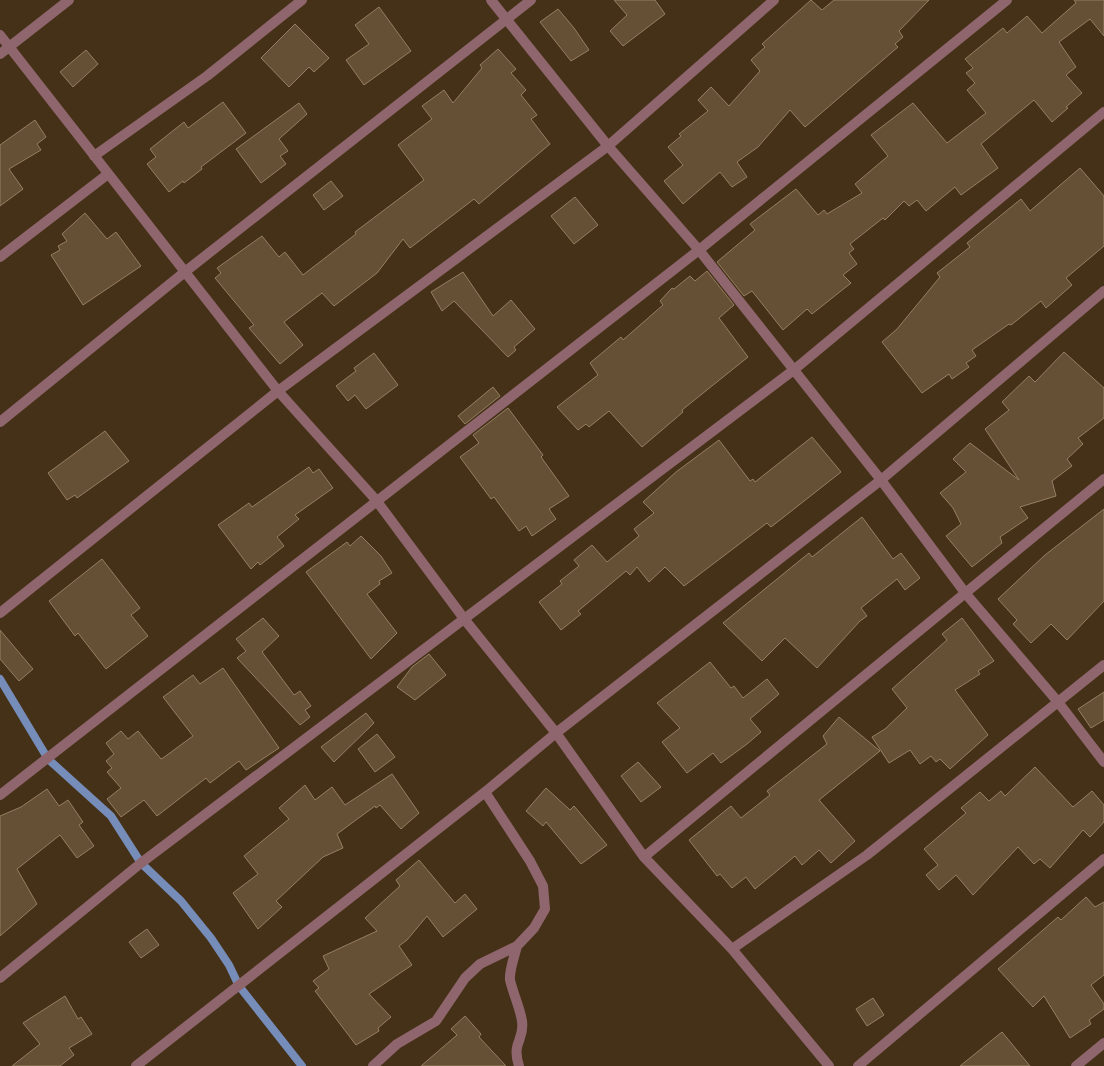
<svg xmlns="http://www.w3.org/2000/svg" width="1104" height="1066" font-family="Quicksand,sans-serif">
  <style>
    .lines { fill: none; stroke-linecap: round; stroke-linejoin: round }
    .stream { stroke: #768cb9; stroke-width: 8 }
    .building { fill: #655035; stroke: #947f62 }
    .minor { stroke: #8f666d; stroke-width: 10 }
  </style>
  <rect width="100%" height="100%" fill="#453117"/>
  <g class="lines">
    <path class="stream" d="M0,679L48,759L111,816L141,863L181,901L211,938L229,965L239,986L302,1066"/>
  </g>
  <path class="building" d="M614,0H655L665,14L623,46L610,31L627,15Z
    M811,0L822,10L834,0H929L899,31L903,37L895,44L898,47L805,127L790,110L758,147L737,162L747,177L732,187L720,172L683,204L664,181L683,165L668,147L681,136L679,134L708,111L698,100L711,87L729,106L760,71L751,60L765,47L762,44Z
    M1074,0H1104V36L1090,19L1059,42L1076,67L1066,75L1082,93L1066,107L1068,108L1052,122L1034,100L981,144L998,168L961,195L955,187L926,211L917,200L909,206L904,201L885,220L883,218L850,244L854,249L849,253L857,264L843,275L851,283L812,314L807,309L783,330L752,291L744,296L717,262L755,230L750,224L796,189L818,215L824,210L827,214L862,193L855,184L888,156L871,135L913,103L947,143L986,113L967,90L975,83L966,73L973,68L965,59L1003,28L1007,33L1027,16L1042,33L1076,3Z
    M379,7L411,51L364,85L346,60L369,44L355,25Z
    M558,9L574,28L589,50L571,61L540,22Z
    M295,24L329,58L314,72L309,67L289,87L261,58Z
    M498,49L516,69L511,73L526,90L521,95L537,115L531,119L550,144L479,204L474,199L410,248L403,239L377,273L334,306L322,293L284,322L303,345L280,364L249,328L254,325L215,278L221,273L217,268L262,236L279,257L285,252L303,275L356,234L355,232L424,180L398,145L432,119L422,106L444,90L453,103L482,68L480,65Z
    M86,50L98,64L73,87L60,72Z
    M223,102L246,133L201,167L202,169L184,183L183,181L169,192L147,164L156,157L150,149L184,122L188,128Z
    M299,103L307,114L279,139L288,151L280,156L286,164L261,183L236,149Z
    M35,120L46,137L37,144L41,150L9,169L23,189L0,206V145Z
    M1080,168L1104,196V246L1066,278L1072,285L1046,308L1041,301L1011,325L1009,324L972,350L976,356L966,363L969,367L952,379L949,374L922,393L882,342L897,329L940,277L937,273L970,247L967,243L1021,199L1030,211Z
    M331,181L343,196L324,210L313,195Z
    M575,197L598,225L574,244L551,216Z
    M85,213L107,239L116,232L141,266L83,305L51,255L60,250L58,246L67,241L62,234Z
    M707,271L734,305L719,318L748,357L682,410L683,412L642,447L609,411L589,427L586,424L578,430L557,407L598,375L590,363L621,337L623,340L663,305L660,301L672,288L674,289L690,276L695,281Z
    M463,272L493,316L511,300L535,329L514,347L516,350L508,357L454,301L442,311L431,292Z
    M1064,352L1104,388V418L1078,438L1083,444L1067,459L1072,466L1052,481L1056,496L1020,507L1028,518L1000,537L1002,543L972,567L946,536L961,524L953,508L940,493L966,472L953,459L970,443L1019,480L985,429L1009,410L1002,402L1029,376L1035,382Z
    M374,353L398,385L366,409L355,395L348,401L336,386L356,371L354,368Z
    M493,387L500,396L465,424L458,416Z
    M508,408L543,455L541,457L569,496L549,509L556,519L532,536L526,526L519,531L494,497L491,499L460,457L479,443L473,435Z
    M105,431L129,461L77,498L75,495L67,500L48,473Z
    M812,437L841,472L771,527L767,523L684,586L665,567L649,582L637,567L630,575L626,571L578,611L581,614L561,630L539,602L562,584L560,581L579,566L574,560L592,545L607,562L639,536L634,529L654,513L643,502L676,472L719,440L750,481L753,479L755,482Z
    M309,467L313,473L319,469L333,488L295,515L299,519L277,537L284,546L260,565L258,562L251,569L218,525L249,503L252,507Z
    M1104,509V601L1067,640L1051,624L1031,643L1013,624L1017,620L998,599L1045,555Z
    M862,517L893,559L901,553L920,578L905,590L897,579L861,608L867,616L860,621L817,668L785,638L762,661L723,623L809,553L812,557Z
    M361,536L381,556L392,573L379,581L380,584L367,594L397,633L371,659L306,572L347,542L350,546Z
    M102,559L140,608L131,615L148,636L106,669L78,633L75,636L49,601Z
    M263,618L279,636L262,652L294,695L300,691L311,706L305,710L310,717L300,725L237,658L246,651L236,639Z
    M962,618L994,661L978,671L980,674L955,690L988,735L950,769L940,759L936,762L931,756L920,764L910,750L889,763L872,737L885,729L907,708L892,689L947,640L942,634Z
    M0,630L33,669L19,681L0,659Z
    M429,654L446,675L415,700L397,687L412,667Z
    M710,662L731,688L734,686L743,698L767,679L779,694L750,719L761,732L747,744L721,763L713,753L687,773L662,742L680,728L657,703Z
    M223,668L279,748L246,770L239,761L210,783L206,778L157,816L144,800L121,817L107,799L121,788L107,772L112,768L106,761L114,754L106,743L121,731L128,739L138,731L161,759L163,758L193,736L163,697L193,675L200,684Z
    M1104,692V720L1091,728L1078,709Z
    M366,713L374,723L334,762L321,747Z
    M839,717L880,751L819,800L855,841L831,863L819,850L802,865L795,856L755,889L746,877L732,888L720,874L717,876L689,840L731,806L741,818L770,795L767,791L827,744L823,736Z
    M377,734L395,757L375,772L358,749Z
    M638,762L661,787L641,802L621,776Z
    M1035,767L1073,807L1092,791L1104,805V822L1090,837L1083,830L1050,868L1040,859L1034,864L1018,847L973,895L956,875L939,890L926,875L938,865L924,849L966,813L961,808L980,792L989,801L1001,791L1005,796Z
    M392,774L419,813L401,829L380,805L376,808L375,806L337,834L343,848L323,857L276,901L282,907L258,929L233,893L258,874L244,856L289,819L279,808L305,785L315,800L332,787L345,805Z
    M546,788L570,810L574,806L607,845L581,864L546,822L543,826L526,811Z
    M47,789L59,806L68,800L83,822L79,825L94,846L77,858L60,835L17,869L37,904L0,936V816L21,807Z
    M419,860L455,903L465,894L477,909L443,937L427,916L407,940L399,946L412,965L369,994L391,1017L378,1028L379,1031L356,1045L315,991L319,988L313,981L329,969L323,956L377,931L365,918L400,886L396,880Z
    M1086,897L1095,907L1104,902V975L1091,985L1104,1004V1009L1089,1020L1091,1024L1070,1038L1044,996L1033,1007L998,969L1058,917L1061,920Z
    M147,929L159,945L141,958L129,942Z
    M65,996L78,1019L81,1017L92,1034L69,1048L74,1055L60,1066H12L40,1044L23,1023Z
    M873,998L884,1015L867,1026L856,1009Z
    M465,1016L481,1034L479,1037L506,1066H421L457,1035L451,1029Z
    M1002,1032L1030,1066H960Z"/>
  <g class="lines">
    <path class="minor" d="M491,0L608,146L699,250L881,480L966,594L1058,702L1104,762
      M0,35L278,391L376,500L465,620L556,733L644,857L732,949L829,1066
      M0,54L69,0
      M94,156L207,76L302,0
      M0,257L108,174
      M0,422L186,271L531,0
      M0,613L278,391L608,146L774,0
      M0,795L699,250L1007,0
      M644,857L1104,479
      M517,946C515,955 509,970 510,980C513,993 520,1008 522,1021C525,1041 511,1041 519,1066
      M732,949L867,855L1104,665
      M0,978L141,863L795,369L1104,112
      M136,1066L485,792L556,733L881,480L1104,291
      M373,1066L397,1044L436,1021L465,978L480,964L517,946L534,928L545,909L543,886L530,861L485,792
      M858,1066L1104,859
      M1076,1066L1104,1043"/>
  </g>
</svg>
